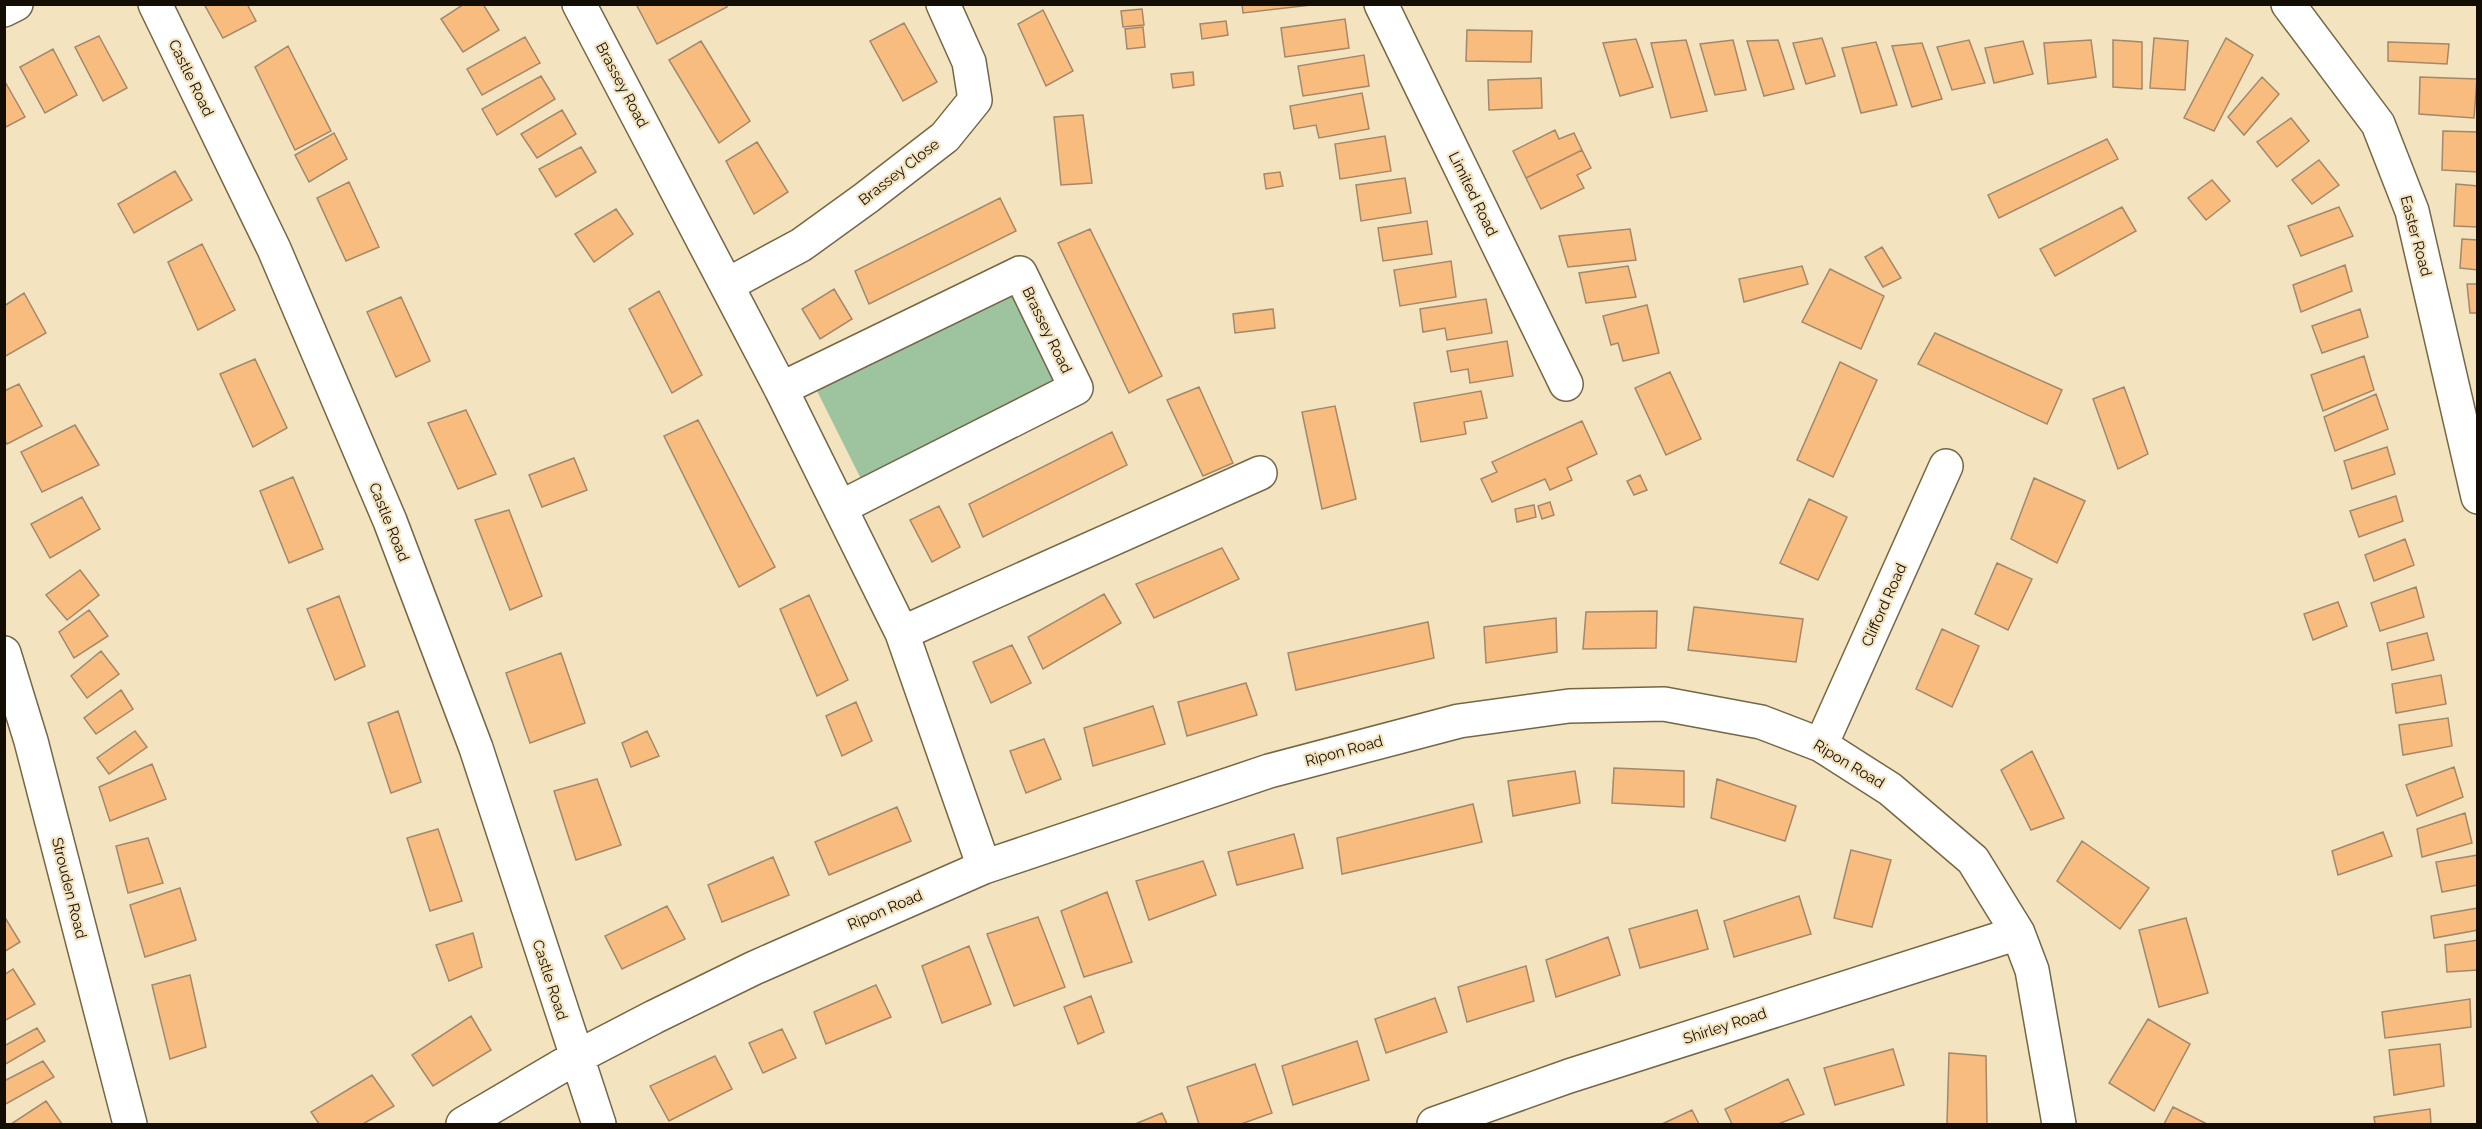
<svg xmlns="http://www.w3.org/2000/svg" width="2482" height="1129" font-family="Raleway,sans-serif">
  <style>
    .green { fill: #9dc49f }
    .building { fill: #f8bc7e; stroke: #a3886c; stroke-width: 1.5 }
    .lines { fill: none; stroke-linecap: round; stroke-linejoin: round }
    .minor-casing { stroke: #756645; stroke-width: 36 }
    .minor { stroke: #fff; stroke-width: 33 }
    .labels { text-anchor: middle; dominant-baseline: central; stroke-width: 4.5; stroke-linejoin: round; paint-order: stroke }
    .street-label { font-size: 15px; fill: #130d03; stroke: #f4e3bf }
  </style>
  <rect width="100%" height="100%" fill="#f4e3bf"/>
  <path class="green" d="M1012,295L1056,383L861,479L812,381Z"/>
  <path class="building" d="M204,4H247L256,21L223,38Z
    M464,4H483L499,30L463,52L441,19Z
    M636,4H726L727,7L657,44Z
    M1242,4H1320L1243,13Z
    M1142,9L1144,25L1123,27L1121,11Z
    M1043,10L1073,71L1046,86L1018,24Z
    M1345,19L1349,48L1285,57L1281,28Z
    M1226,21L1228,35L1202,39L1200,24Z
    M904,23L937,82L903,101L870,41Z
    M1143,27L1145,47L1127,49L1125,29Z
    M1467,30L1532,31L1531,62L1466,61Z
    M99,36L127,88L103,101L75,47Z
    M525,37L540,63L482,95L467,69Z
    M1822,38L1835,76L1806,84L1793,43Z
    M2154,38L2188,41L2185,90L2150,88Z
    M2226,38L2253,55L2214,131L2184,118Z
    M1636,39L1653,87L1620,96L1603,43Z
    M1686,40L1707,111L1671,118L1651,43Z
    M1733,40L1746,90L1715,95L1700,44Z
    M1778,40L1794,89L1764,96L1747,41Z
    M1969,40L1985,83L1952,90L1937,47Z
    M2091,40L2096,77L2048,84L2044,43Z
    M2113,40L2142,42V89L2113,87Z
    M701,41L750,121L719,143L669,60Z
    M2023,41L2033,74L1994,83L1985,48Z
    M1876,42L1897,105L1861,113L1842,48Z
    M2388,42L2449,44L2447,64L2388,61Z
    M1922,43L1942,99L1912,107L1892,46Z
    M288,46L331,131L295,150L255,67Z
    M53,49L77,95L45,113L20,67Z
    M1364,55L1369,86L1303,96L1298,66Z
    M1193,72L1194,85L1173,88L1171,74Z
    M541,76L555,99L497,135L482,109Z
    M2262,77L2279,94L2244,135L2228,117Z
    M2420,77L2477,79L2474,118L2419,114Z
    M1541,78L1542,108L1489,110L1488,80Z
    M4,80L25,117L4,128Z
    M1362,93L1369,129L1319,138L1316,125L1294,129L1290,106Z
    M562,110L576,134L537,158L521,134Z
    M1083,115L1092,183L1061,185L1054,117Z
    M2291,118L2309,141L2277,167L2257,142Z
    M1555,130L1559,139L1574,133L1582,150L1526,178L1513,151Z
    M2443,131L2478,132V172L2442,170Z
    M334,133L347,159L309,182L295,155Z
    M1385,136L1391,171L1340,179L1335,144Z
    M2107,139L2118,159L1999,218L1988,195Z
    M757,142L788,192L754,214L726,161Z
    M581,147L596,172L556,197L539,169Z
    M1582,150L1591,168L1577,175L1584,188L1541,209L1526,178Z
    M2319,160L2339,185L2312,204L2292,180Z
    M175,171L192,200L134,233L118,204Z
    M1280,172L1283,186L1266,189L1264,174Z
    M1405,178L1411,213L1361,221L1356,185Z
    M2212,180L2230,201L2206,220L2188,198Z
    M349,182L379,247L346,261L317,198Z
    M2456,184L2478,186V227L2454,226Z
    M1000,198L1016,231L869,304L855,271Z
    M2122,207L2136,231L2055,276L2040,249Z
    M2339,207L2353,236L2301,256L2288,226Z
    M616,209L633,234L594,262L575,234Z
    M1427,221L1432,254L1383,261L1378,228Z
    M1090,229L1162,376L1129,393L1058,243Z
    M1630,229L1636,260L1568,267L1559,236Z
    M2462,239L2478,240V270L2460,268Z
    M202,244L235,310L198,330L168,262Z
    M1882,247L1901,278L1883,287L1865,257Z
    M1451,261L1456,297L1400,306L1394,270Z
    M2345,265L2352,291L2301,312L2293,285Z
    M1628,266L1636,297L1586,303L1579,273Z
    M1802,266L1808,284L1744,302L1739,279Z
    M1830,269L1884,296L1861,349L1802,322Z
    M2467,284H2478V313H2470Z
    M834,289L852,319L820,339L802,309Z
    M659,291L702,375L672,393L629,309Z
    M24,293L46,333L4,357V306Z
    M401,297L430,361L396,377L367,312Z
    M1486,299L1492,333L1447,340L1445,328L1423,332L1420,309Z
    M1647,305L1659,353L1623,361L1618,343L1611,345L1603,316Z
    M1273,309L1275,328L1235,333L1233,314Z
    M2360,309L2368,337L2322,353L2312,326Z
    M1935,333L2062,390L2047,424L1918,364Z
    M1507,341L1513,376L1470,383L1468,369L1451,372L1447,351Z
    M2364,356L2374,390L2323,411L2311,375Z
    M255,359L287,428L253,447L220,374Z
    M1840,362L1877,380L1833,477L1797,460Z
    M1670,372L1701,439L1666,455L1635,388Z
    M19,384L42,426L7,444L4,440V391Z
    M1199,387L1233,463L1203,476L1167,400Z
    M2124,387L2148,454L2118,469L2093,399Z
    M1481,391L1487,418L1464,422L1466,434L1421,442L1414,403Z
    M2376,394L2388,429L2335,451L2324,417Z
    M1335,406L1356,499L1322,509L1302,412Z
    M466,410L496,474L458,489L428,423Z
    M698,420L775,567L739,587L664,436Z
    M1582,421L1597,454L1567,468L1572,480L1550,490L1545,479L1492,502L1481,479L1497,472L1492,462Z
    M75,425L99,465L42,492L21,452Z
    M1112,432L1127,465L983,537L969,504Z
    M2387,447L2395,474L2352,489L2344,461Z
    M574,458L587,490L542,507L529,475Z
    M1640,475L1647,490L1634,495L1627,481Z
    M293,477L323,549L289,563L260,491Z
    M2034,478L2085,501L2057,563L2011,539Z
    M2396,496L2403,521L2359,537L2350,511Z
    M82,497L100,529L50,558L31,524Z
    M1809,499L1847,517L1818,580L1780,563Z
    M1550,502L1554,515L1542,519L1538,506Z
    M1534,505L1536,517L1517,522L1515,509Z
    M939,506L960,547L932,562L910,520Z
    M509,510L542,596L510,610L475,520Z
    M2405,539L2414,565L2374,581L2365,555Z
    M1222,548L1239,579L1154,618L1136,584Z
    M1997,563L2032,579L2008,630L1975,614Z
    M80,570L99,595L67,620L46,595Z
    M2416,587L2424,617L2380,631L2371,603Z
    M1104,594L1121,623L1043,669L1028,637Z
    M809,595L848,680L817,696L780,609Z
    M339,596L365,666L335,680L307,609Z
    M2338,602L2347,626L2313,640L2304,614Z
    M1694,607L1803,619L1796,662L1688,650Z
    M89,610L108,636L74,658L59,632Z
    M1657,611L1656,648L1583,649L1586,612Z
    M1556,618L1557,652L1486,663L1484,627Z
    M1428,622L1434,658L1296,690L1288,653Z
    M1942,629L1979,646L1952,707L1916,689Z
    M2427,633L2434,660L2392,670L2387,643Z
    M1012,645L1031,683L991,703L973,662Z
    M101,651L119,674L87,698L71,676Z
    M561,653L585,723L530,743L506,673Z
    M2441,675L2446,704L2396,713L2392,684Z
    M1246,683L1257,715L1187,736L1178,702Z
    M121,690L133,709L96,734L84,718Z
    M856,702L872,741L842,756L826,716Z
    M1153,706L1165,744L1093,766L1084,728Z
    M398,711L421,782L391,793L368,723Z
    M2448,718L2452,746L2403,755L2399,725Z
    M135,731L147,747L109,774L97,758Z
    M647,731L659,756L631,767L622,743Z
    M1044,739L1061,779L1026,793L1010,751Z
    M2032,751L2064,818L2031,830L2001,770Z
    M152,764L166,799L110,821L99,787Z
    M2454,767L2463,797L2417,816L2406,785Z
    M1614,768L1684,771V807L1612,803Z
    M1575,771L1580,803L1513,816L1508,781Z
    M597,779L621,845L576,860L554,791Z
    M1717,779L1796,806L1785,841L1711,818Z
    M1473,804L1482,842L1342,874L1337,838Z
    M897,807L911,841L829,875L815,842Z
    M2465,813L2472,843L2422,857L2417,829Z
    M438,829L462,901L430,911L407,838Z
    M2383,832L2392,856L2338,875L2332,851Z
    M1294,834L1303,868L1237,885L1228,852Z
    M148,838L163,883L128,893L116,846Z
    M2082,841L2149,888L2120,929L2057,881Z
    M1851,850L1891,860L1872,927L1834,918Z
    M2478,855V885L2442,892L2436,862Z
    M773,857L789,895L722,922L708,885Z
    M1203,861L1216,895L1149,920L1136,881Z
    M180,888L196,940L145,957L130,905Z
    M1107,892L1132,962L1084,977L1061,911Z
    M1799,896L1811,934L1734,957L1724,921Z
    M667,906L685,939L622,969L605,936Z
    M2478,908V930L2434,938L2431,916Z
    M1697,910L1708,949L1640,968L1629,929Z
    M4,916L20,942L4,952Z
    M1038,917L1065,987L1014,1006L987,934Z
    M2186,918L2208,993L2159,1007L2139,930Z
    M473,933L482,967L449,981L436,945Z
    M1608,937L1620,975L1556,997L1546,960Z
    M2478,940V970L2447,972L2445,945Z
    M969,946L991,1004L942,1023L922,966Z
    M1526,966L1534,1001L1467,1022L1458,987Z
    M13,969L35,1004L4,1021V975Z
    M190,975L206,1047L170,1059L152,985Z
    M876,985L891,1017L826,1044L814,1012Z
    M1091,996L1104,1032L1078,1044L1064,1007Z
    M1435,998L1447,1032L1386,1053L1375,1019Z
    M2470,999L2471,1027L2385,1038L2382,1012Z
    M471,1016L491,1050L433,1086L412,1055Z
    M2148,1019L2190,1044L2154,1111L2109,1083Z
    M37,1028L45,1041L4,1065V1046Z
    M782,1029L796,1058L763,1073L749,1043Z
    M1357,1041L1369,1080L1293,1105L1282,1066Z
    M2440,1044L2444,1086L2394,1095L2389,1050Z
    M1893,1049L1904,1085L1835,1105L1824,1068Z
    M1949,1053L1986,1056L1987,1124H1947Z
    M715,1056L732,1089L669,1121L650,1086Z
    M43,1061L54,1077L4,1105V1081Z
    M1255,1064L1272,1113L1241,1124H1199L1187,1087Z
    M372,1075L394,1106L363,1124H319L311,1112Z
    M1788,1079L1804,1114L1778,1124H1732L1725,1109Z
    M46,1101L62,1124H11Z
    M2173,1107L2207,1124H2164Z
    M2430,1109L2431,1124H2375L2374,1117Z
    M1692,1110L1699,1124H1662Z
    M1162,1113L1167,1124H1135Z"/>
  <g class="lines">
    <g class="minor-casing">
      <path id="minor" d="M155,4L274,249L390,521L476,748L599,1124
        M579,4L781,389L902,633L984,867
        M1381,4L1566,384
        M2288,4L2378,124L2412,211L2478,497
        M4,10L16,4
        M727,285L801,245L866,198L945,137L975,100L969,62L943,4
        M781,389L1020,273L1076,388L841,507
        M902,633L1260,473
        M4,653L31,741L130,1124
        M1821,745L1946,466
        M463,1124L575,1058L654,1017L754,968L984,867L1269,771L1459,721L1569,706L1664,704L1761,722L1821,745L1890,789L1973,860L2018,933L2032,970L2059,1124
        M1434,1124L1569,1076L2018,933"/>
    </g>
    <use href="#minor" class="minor"/>
  </g>
  <g class="labels">
    <g class="street-label">
      <text transform="translate(191 78) rotate(64)">Castle Road</text>
      <text transform="translate(622 85) rotate(62)">Brassey Road</text>
      <text transform="translate(899 172) rotate(-38)">Brassey Close</text>
      <text transform="translate(1473 194) rotate(64)">Limited Road</text>
      <text transform="translate(2416 236) rotate(75)">Easter Road</text>
      <text transform="translate(1047 330) rotate(64)">Brassey Road</text>
      <text transform="translate(389 522) rotate(68)">Castle Road</text>
      <text transform="translate(1884 605) rotate(-66)">Clifford Road</text>
      <text transform="translate(1344 751) rotate(-15)">Ripon Road</text>
      <text transform="translate(1849 764) rotate(31)">Ripon Road</text>
      <text transform="translate(69 888) rotate(76)">Strouden Road</text>
      <text transform="translate(885 910) rotate(-23)">Ripon Road</text>
      <text transform="translate(550 980) rotate(72)">Castle Road</text>
      <text transform="translate(1725 1026) rotate(-18)">Shirley Road</text>
    </g>
  </g>
  <rect width="2482" height="1129" fill="none" stroke="#130d03" stroke-width="12"/>
</svg>
